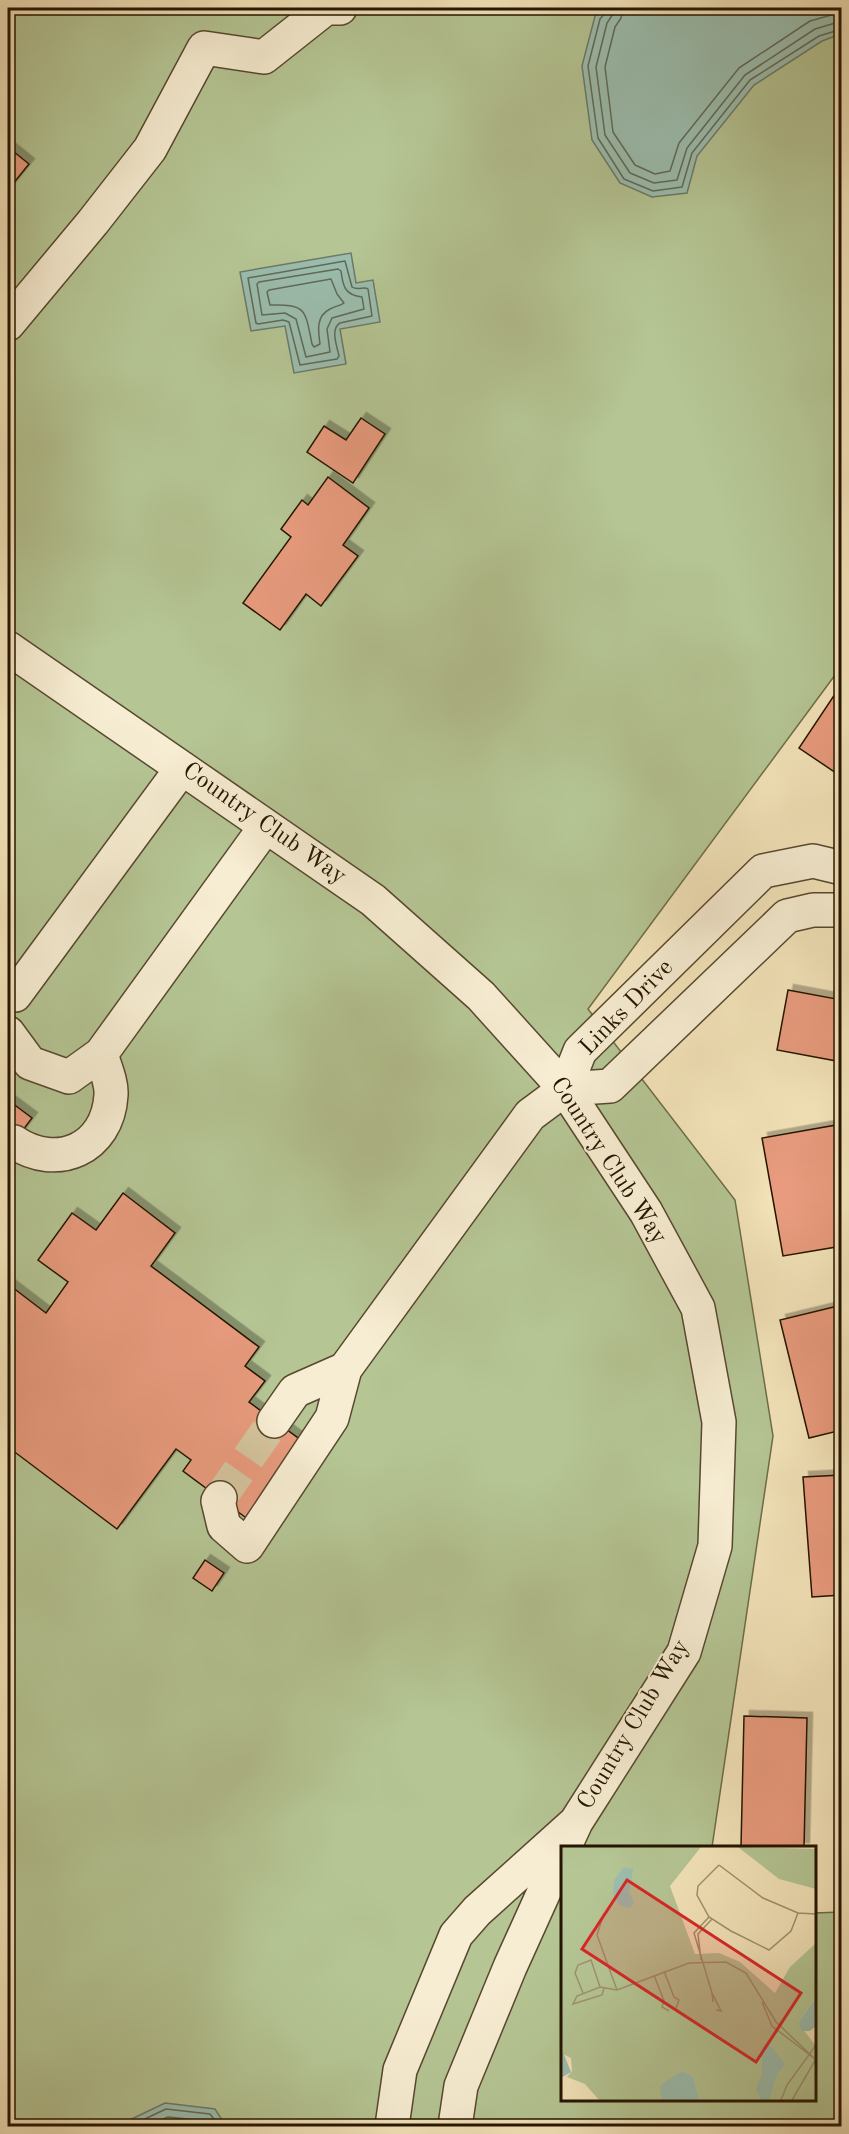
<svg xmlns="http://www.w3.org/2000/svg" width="849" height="2134" font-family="'Old Standard TT',serif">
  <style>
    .green { fill: #b5c594; stroke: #6c6d4a; stroke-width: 1.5 }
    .water { fill: #9bbeaf; stroke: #6b7a69; stroke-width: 1.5 }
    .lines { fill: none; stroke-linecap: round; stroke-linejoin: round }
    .shore { stroke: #606a58; stroke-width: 1.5 }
    .building { fill: #e89b7e; stroke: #241501; stroke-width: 1.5; filter: url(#shadow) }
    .minor-tunnel { stroke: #d4c49d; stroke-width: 33; stroke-dasharray: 33 16; stroke-linecap: butt }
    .minor-casing { stroke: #58482f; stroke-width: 36 }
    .minor { stroke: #f7edd2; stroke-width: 33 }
    .labels { text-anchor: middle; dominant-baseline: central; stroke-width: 4.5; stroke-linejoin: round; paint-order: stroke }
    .street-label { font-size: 24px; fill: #241501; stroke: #f7edd2 }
    .inset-road { fill: none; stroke: #a0916f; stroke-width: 1.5 }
    .view { fill: #d62828; fill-opacity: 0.15; stroke: #d62828; stroke-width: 3 }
    .inset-edge { fill: none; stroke: #241501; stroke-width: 3 }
  </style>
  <defs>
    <filter id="shadow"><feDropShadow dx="5.5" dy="-5.5" stdDeviation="0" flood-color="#0004"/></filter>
  </defs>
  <rect width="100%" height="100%" fill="#f3e3b9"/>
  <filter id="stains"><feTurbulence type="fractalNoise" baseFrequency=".00333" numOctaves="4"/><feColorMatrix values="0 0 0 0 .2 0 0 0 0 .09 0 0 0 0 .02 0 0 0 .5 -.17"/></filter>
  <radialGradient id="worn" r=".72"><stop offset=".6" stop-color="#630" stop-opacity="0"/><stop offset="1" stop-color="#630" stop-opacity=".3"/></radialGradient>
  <path class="green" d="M8,8H841V667L588,1009L735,1200L773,1436L712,1847L562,1848V2100H814L815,1913L841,1912V2126H8Z"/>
  <path class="water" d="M602,8H841V34L822,41L754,85L697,156L687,193L652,197L620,183L592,140L582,66L595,16Z
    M351,253L356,283L373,280L380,322L340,329L346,364L294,373L285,326L251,331L240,272Z
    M165,2103L215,2109L226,2126H117Z"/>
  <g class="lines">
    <path class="shore" d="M606,8V12L600,19L588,66L598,138L624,179L653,191L682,187L692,153L750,80L819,36L842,29
      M614,8L613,14L607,23L596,67L605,135L630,173L654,183L677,180L687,148L745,75L815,29L842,21
      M623,8L621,18L615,27L605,67L613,132L635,165L655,174L670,171L679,143L739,68L810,21L842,12
      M345,261L352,287C358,291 364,286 368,289L372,316L340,323C330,329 337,346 339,356L337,359L300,365L289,322L283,320L258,324L256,323L248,278Z
      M338,269L341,271C343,287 345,295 362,297L364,309L332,318L327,329L330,352L306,357L296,319L285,313L262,315L257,284L259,282Z
      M331,279L337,294L344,303C340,306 335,306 330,309C316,316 318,330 320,344L314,347L312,344C305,310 307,304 270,305L267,292L269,290Z
      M130,2126L166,2109L210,2114L219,2126
      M147,2126L168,2117L206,2121L210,2126"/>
  </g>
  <path class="building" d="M8,147L29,164L8,190Z
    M361,418L385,434L353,483L307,452L324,426L346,440Z
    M328,477L369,508L343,545L358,556L321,606L306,594L280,630L243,603L291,537L281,529L302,500L308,505Z
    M835,694L842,699V777L799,748Z
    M788,990L842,1000V1062L777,1050Z
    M8,1100L32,1118L8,1150Z
    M842,1124V1246L783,1256L762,1138Z
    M123,1193L175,1233L151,1266L259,1347L245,1366L265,1381L249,1402L305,1443L249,1520L183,1471L191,1460L176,1449L117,1529L8,1447V1284L46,1313L68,1282L38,1260L72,1213L96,1230Z
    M842,1305V1430L809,1438L780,1320Z
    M842,1475V1595L812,1597L803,1477Z
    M205,1560L224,1573L212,1591L193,1578Z
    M744,1716L807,1718L804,1848L741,1847Z"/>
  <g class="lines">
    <path class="minor-tunnel" d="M220,1498L274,1421"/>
    <g class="minor-casing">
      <path id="minor" d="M8,324L93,222L150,149L204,48L264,57L326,8H340
        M8,648L373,900L481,996L565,1089L646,1212L698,1308L719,1422L715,1546L684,1652L576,1822L564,1848
        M8,995H15L182,768
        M8,1033L30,1063L69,1077L101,1054L266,826
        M565,1089L580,1051L763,871L813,861L842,868
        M565,1089L610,1086L787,916L813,910H842
        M14,1142C57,1171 108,1149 111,1095C112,1083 105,1067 101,1054
        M345,1369L530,1115L565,1089
        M220,1498L218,1501L224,1526L247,1546L332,1418L345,1369L295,1391L274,1421
        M392,2126L400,2070L456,1935L477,1911L575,1823
        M455,2126L461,2086L510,1967L562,1852"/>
    </g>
    <use href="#minor" class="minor"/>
  </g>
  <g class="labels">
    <g class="street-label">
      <text transform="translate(264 824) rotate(35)">Country Club Way</text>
      <text transform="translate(627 1008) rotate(-46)">Links Drive</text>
      <text transform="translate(608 1161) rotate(57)">Country Club Way</text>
      <text transform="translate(634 1725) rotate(-59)">Country Club Way</text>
    </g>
  </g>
  <g transform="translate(561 1846)">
    <rect width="255" height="255" fill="#f3e3b9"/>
    <path d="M0,1H140L109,40L134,108L158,107L179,116L214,147L229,121L255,97V152L237,177L255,200V254H38L24,238L6,231L11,225L10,212L0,207ZM177,1L255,3V43L218,33Z" fill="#b5c594"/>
    <path d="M63,21L72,23L68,46L73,57L69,62L58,59L52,48L53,34ZM255,152V180L249,185H241L237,177ZM207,197L224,218L216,228L208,254H200L195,243L201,228V201ZM2,206L10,226L0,232V207ZM122,225L132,231L138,254H101L99,242L103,236Z" fill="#9bbeaf"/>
    <path class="inset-road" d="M158,19L137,40L136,49L148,71L170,85L208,104L230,85L237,67M158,19L202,52L237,67L255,68M43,67L36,89L56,144M148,71L133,87L151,147M140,114L137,88L151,73M103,125L113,151L118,154L115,162M93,129L103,155L101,161L108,165M43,142L41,149L12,158L16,150L39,141L56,144M56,144L128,117L165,116L185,127L215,176L254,213M22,147L14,127L17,119L30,114L39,141M152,156L151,147L160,165L155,164M201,156L211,180L254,213M220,254L226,239L255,199M231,254L255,213"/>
    <path class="view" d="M66,34L240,147L195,216L21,103Z"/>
    <rect width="255" height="255" class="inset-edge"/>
  </g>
  <rect width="849" height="2134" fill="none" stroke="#f3e3b9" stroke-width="30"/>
  <rect x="9" y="9" width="831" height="2116" fill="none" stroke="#241501" stroke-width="3"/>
  <rect x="15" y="15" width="819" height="2104" fill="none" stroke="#241501" stroke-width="1.5"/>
  <rect width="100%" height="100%" filter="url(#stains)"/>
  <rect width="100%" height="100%" fill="url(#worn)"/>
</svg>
